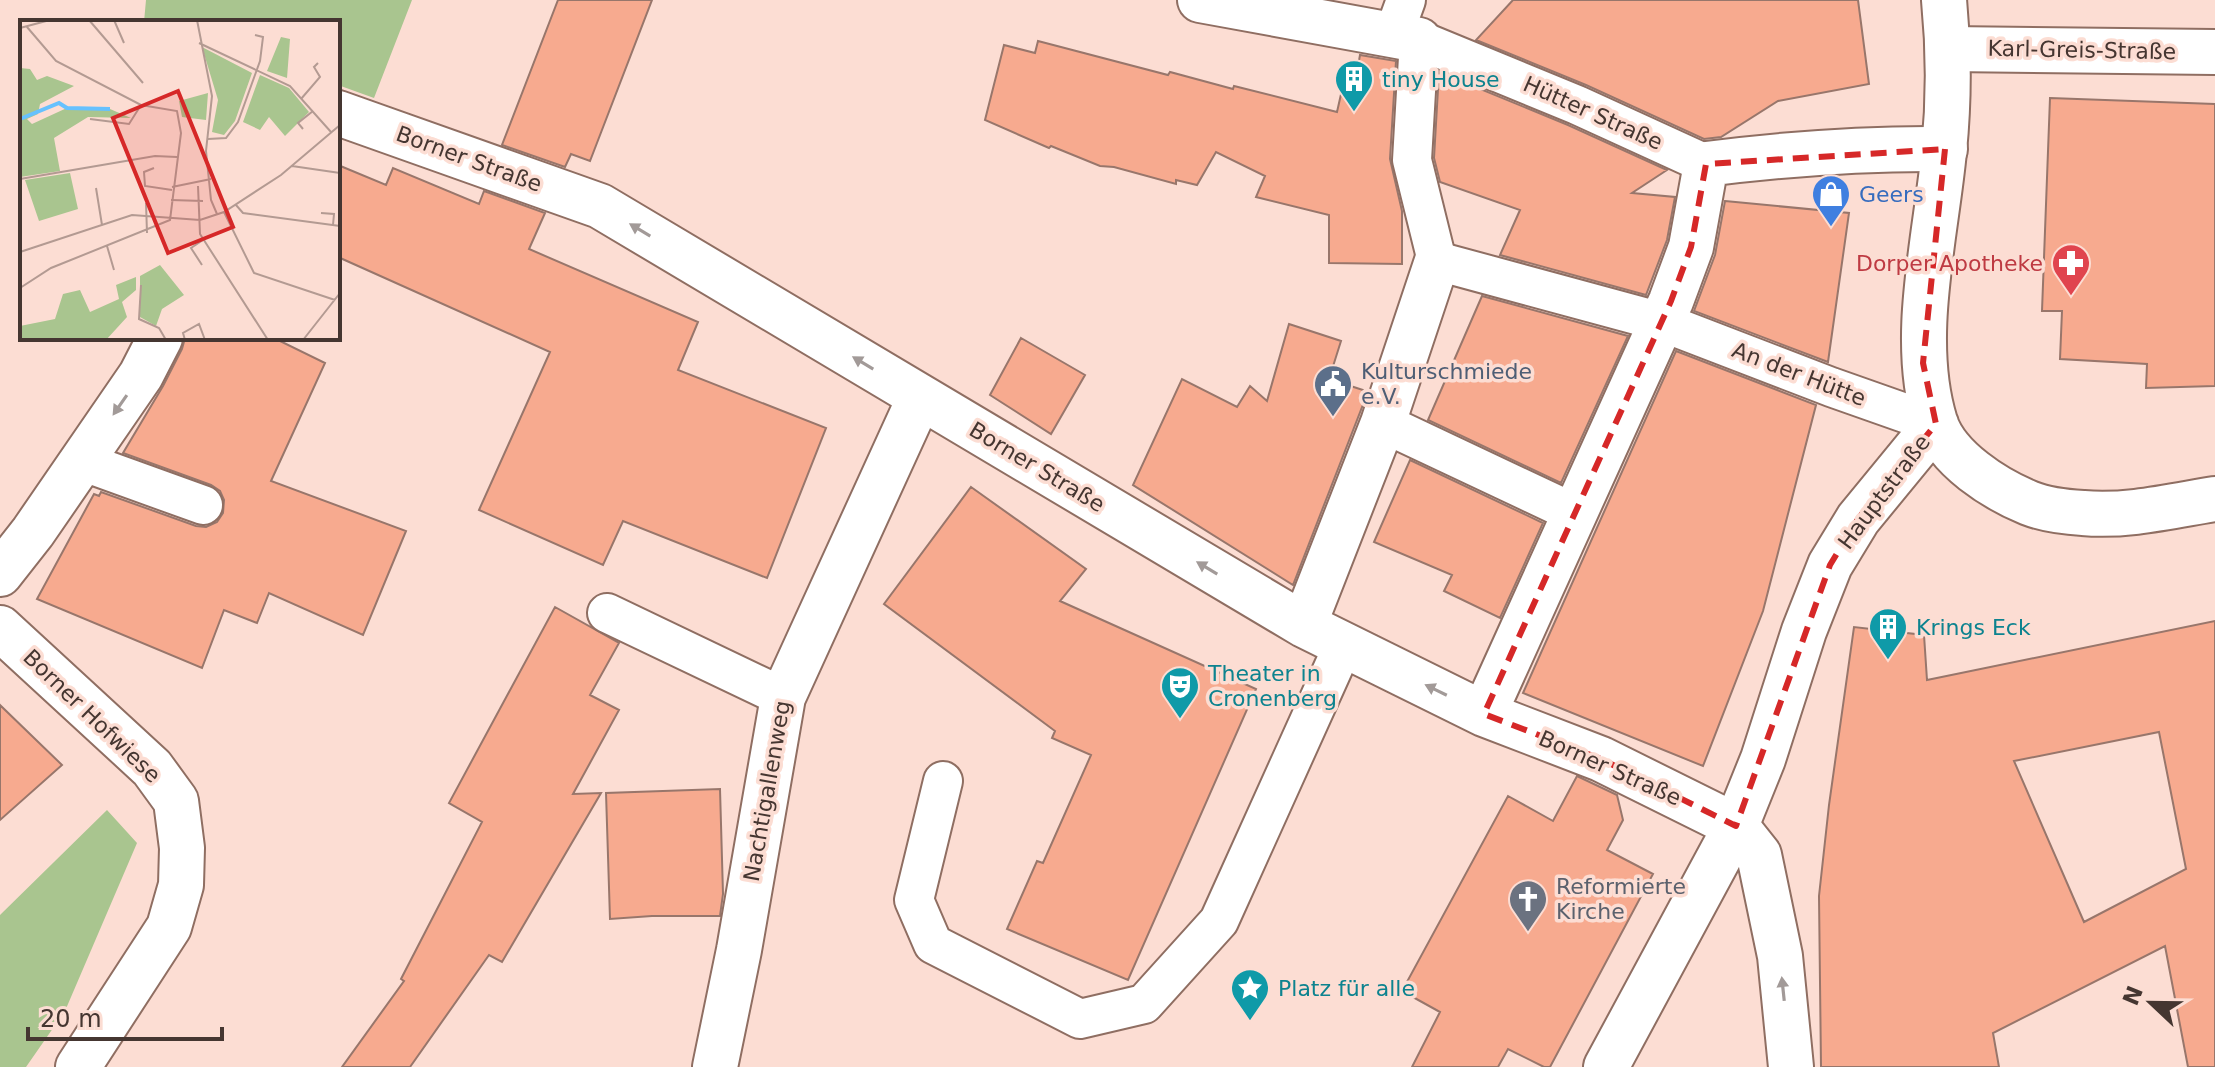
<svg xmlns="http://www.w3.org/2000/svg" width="2215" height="1067" font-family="'DejaVu Sans',sans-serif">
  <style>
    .green { fill: #a9c58f }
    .building { fill: #f7aa8f; stroke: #98766b; stroke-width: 2; fill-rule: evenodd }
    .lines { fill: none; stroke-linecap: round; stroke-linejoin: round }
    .lane-casing { stroke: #8f6e62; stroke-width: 42 }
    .street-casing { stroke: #8f6e62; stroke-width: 48 }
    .secondary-casing { stroke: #8f6e62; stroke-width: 48 }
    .lane { stroke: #fff; stroke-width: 38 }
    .street { stroke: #fff; stroke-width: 44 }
    .secondary { stroke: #fff; stroke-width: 44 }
    .oneway { fill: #a29a98 }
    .marked { fill: none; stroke: #d62828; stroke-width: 6; stroke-dasharray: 16 10; stroke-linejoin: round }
    .labels { text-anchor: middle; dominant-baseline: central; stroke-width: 7; stroke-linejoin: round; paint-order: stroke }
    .street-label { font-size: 22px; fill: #453631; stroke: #fcddd3 }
    .culture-label { font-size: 22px; fill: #0d838f; stroke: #fcddd3; text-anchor: start }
    .shop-label { font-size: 22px; fill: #366cbe; stroke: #fcddd3; text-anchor: start }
    .health-label { font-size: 22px; fill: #be3a42; stroke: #fcddd3; text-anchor: end }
    .service-label { font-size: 22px; fill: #4e5e75; stroke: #fcddd3; text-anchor: start }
    .worship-label { font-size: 22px; fill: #5b616d; stroke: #fcddd3; text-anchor: start }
    .inset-river { fill: none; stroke: #66c1fe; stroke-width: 4 }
    .inset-road { fill: none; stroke: #b39a92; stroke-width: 2 }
    .view { fill: #d62828; fill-opacity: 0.15; stroke: #d62828; stroke-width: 4 }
    .inset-edge { fill: none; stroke: #453631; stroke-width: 4 }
  </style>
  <rect width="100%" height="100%" fill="#fcddd3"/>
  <path class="green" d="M146,0H412L374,98L338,85V22H144Z
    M107,810L137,843L65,1011L26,1067H0V915Z"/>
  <path class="building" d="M558,0H652L590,161L571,154L565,167L502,145Z
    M1513,0H1858L1869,84L1778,101L1721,137L1704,139L1586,85L1476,40Z
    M1038,41L1168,75L1170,72L1233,89L1234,86L1337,112L1344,81L1355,83L1360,55L1396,61L1390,159L1402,211V264L1329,263V215L1256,197L1265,176L1216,152L1197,185L1176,180V184L1114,167L1100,166L1051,146L1049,148L985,120L1004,45L1035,53Z
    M1439,72L1568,125L1667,170L1632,193L1675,197L1667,240L1646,295L1500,255L1520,210L1440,182L1434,158Z
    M2050,98L2215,104V386L2146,388L2147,364L2060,359L2062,311H2042Z
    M338,165L386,185L393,168L479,204L484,191L545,213L529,249L698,322L678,370L826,428L767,578L623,521L603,565L479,510L550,352L338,257Z
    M1725,201L1849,213L1828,362L1694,311L1715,255Z
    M1482,296L1628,336L1561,483L1428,420Z
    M1289,324L1341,341L1329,379L1363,390L1364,402L1293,585L1133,485L1182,379L1237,407L1250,386L1267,401Z
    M185,338H274L325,363L271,481L406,531L363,635L269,593L257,623L224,610L202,668L37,599L94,494L99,496L101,492L196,526L206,527L217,522L223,513L224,500L220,491L211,485L123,453L163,386L182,349Z
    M1021,338L1085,375L1051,434L990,395Z
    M1676,351L1816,405L1763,611L1703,766L1523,693Z
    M1410,460L1543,523L1500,618L1444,591L1452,575L1374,542Z
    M971,487L1086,569L1060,601L1256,689L1128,980L1007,929L1037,861L1043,863L1091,755L1052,738L1055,731L884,604Z
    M555,607L619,643L590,695L619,710L573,794L601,793L502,962L489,955L410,1067H342L404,981L401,979L482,822L449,803Z
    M2215,621V1067H2188L2165,946L1993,1033L1999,1067H1821L1819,896L1829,805L1854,627L1924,635L1927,680ZM2159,732L2186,869L2084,922L2014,761Z
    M0,705L62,765L0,820Z
    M1577,776L1617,795L1623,820L1607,850L1653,874L1550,1067H1544L1508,1049L1498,1067H1412L1440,1012L1402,991L1508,796L1553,821Z
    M720,789L723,894L720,916H652L610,919L606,793Z"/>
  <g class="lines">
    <g class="lane-casing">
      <path id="lane" d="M1393,36L1406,0
        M1706,164L1577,105L1419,40L1412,160L1437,261L1662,322L1831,387L1936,424
        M1383,423L1576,514
        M81,461L203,505
        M607,613L783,697
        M943,781L914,900L933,944L1080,1019L1144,1004L1219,921L1344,644"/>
    </g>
    <g class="street-casing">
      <path id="street" d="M1200,0L1419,40
        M1949,49L2215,52
        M338,113L600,206L1304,625L1484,714L1601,759L1736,826L1759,855L1780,956L1791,1067
        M0,574L33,532L141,375L160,338
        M1304,625L1383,423L1437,261
        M0,628L152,768L176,801L182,848L181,885L169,927L78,1067
        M1484,714L1671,301L1691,247L1706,164C1786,154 1865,148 1945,149
        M715,1067L739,950L783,697L920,397"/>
    </g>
    <g class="secondary-casing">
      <path id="secondary" d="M1944,0C1949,50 1949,101 1944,151C1936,237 1909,338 1935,422C1947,459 1995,489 2029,503C2044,509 2066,512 2083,513C2127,517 2172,506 2215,499
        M1606,1067L1736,826L1763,759L1804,631L1830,565L1858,519L1936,424"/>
    </g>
    <use href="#lane" class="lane"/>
    <use href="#street" class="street"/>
    <use href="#secondary" class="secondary"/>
  </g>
  <defs><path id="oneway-solid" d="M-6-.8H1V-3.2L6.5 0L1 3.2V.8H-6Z" transform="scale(2)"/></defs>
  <g class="oneway">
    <use href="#oneway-solid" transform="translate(640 230) rotate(-149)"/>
    <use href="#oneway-solid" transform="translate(863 363) rotate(-149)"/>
    <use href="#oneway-solid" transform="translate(120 405) rotate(125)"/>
    <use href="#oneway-solid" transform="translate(1207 568) rotate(-149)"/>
    <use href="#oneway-solid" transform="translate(1436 690) rotate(-154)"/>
    <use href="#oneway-solid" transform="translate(1783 989) rotate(-96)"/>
  </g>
  <path class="marked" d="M1945,149L1923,363L1936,424L1858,519L1830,565L1736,826L1601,759L1484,714L1671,301L1691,247L1706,164Z"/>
  <defs>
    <g id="building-pin" transform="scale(2)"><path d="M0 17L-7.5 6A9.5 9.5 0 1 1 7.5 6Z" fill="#0f9aa8" stroke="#fcddd3"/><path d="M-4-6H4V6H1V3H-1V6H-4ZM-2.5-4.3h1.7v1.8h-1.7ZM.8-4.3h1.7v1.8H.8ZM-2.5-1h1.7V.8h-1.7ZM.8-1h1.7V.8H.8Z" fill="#fff"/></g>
    <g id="shop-pin" transform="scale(2)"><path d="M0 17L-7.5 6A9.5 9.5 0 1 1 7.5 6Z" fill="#3f7fe0" stroke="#fcddd3"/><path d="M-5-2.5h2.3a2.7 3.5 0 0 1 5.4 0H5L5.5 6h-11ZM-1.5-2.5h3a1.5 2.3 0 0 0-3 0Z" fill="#fff"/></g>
    <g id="pharmacy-pin" transform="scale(2)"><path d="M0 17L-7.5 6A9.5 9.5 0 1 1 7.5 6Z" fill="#e0444e" stroke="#fcddd3"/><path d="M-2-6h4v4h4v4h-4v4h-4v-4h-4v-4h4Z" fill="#fff"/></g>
    <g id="civic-pin" transform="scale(2)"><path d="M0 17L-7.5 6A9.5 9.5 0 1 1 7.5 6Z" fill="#5c6f8a" stroke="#fcddd3"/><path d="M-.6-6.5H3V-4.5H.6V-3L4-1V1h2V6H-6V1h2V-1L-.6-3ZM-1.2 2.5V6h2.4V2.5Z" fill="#fff"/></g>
    <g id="theatre-pin" transform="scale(2)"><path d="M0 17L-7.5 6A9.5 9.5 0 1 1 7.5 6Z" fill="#0f9aa8" stroke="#fcddd3"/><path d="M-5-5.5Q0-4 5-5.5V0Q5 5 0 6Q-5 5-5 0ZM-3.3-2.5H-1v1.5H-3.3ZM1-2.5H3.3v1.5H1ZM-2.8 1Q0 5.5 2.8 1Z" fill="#fff"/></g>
    <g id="church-pin" transform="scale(2)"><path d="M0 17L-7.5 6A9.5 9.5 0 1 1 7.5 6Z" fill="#6b7280" stroke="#fcddd3"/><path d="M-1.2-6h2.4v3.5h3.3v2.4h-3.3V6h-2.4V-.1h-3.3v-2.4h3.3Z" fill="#fff"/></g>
    <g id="sight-pin" transform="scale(2)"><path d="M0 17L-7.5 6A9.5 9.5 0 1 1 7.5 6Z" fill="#0f9aa8" stroke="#fcddd3"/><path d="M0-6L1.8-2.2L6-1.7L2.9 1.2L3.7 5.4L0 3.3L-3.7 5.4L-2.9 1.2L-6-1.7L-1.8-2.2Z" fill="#fff"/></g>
  </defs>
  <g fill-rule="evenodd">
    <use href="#building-pin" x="1354" y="79"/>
    <use href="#shop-pin" x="1831" y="194"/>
    <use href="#pharmacy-pin" x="2071" y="263"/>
    <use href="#civic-pin" x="1333" y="384"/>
    <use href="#building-pin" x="1888" y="627"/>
    <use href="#theatre-pin" x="1180" y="686"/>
    <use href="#church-pin" x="1528" y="899"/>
    <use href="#sight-pin" x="1250" y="988"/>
  </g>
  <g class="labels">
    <g class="street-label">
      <text transform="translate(2082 50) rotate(1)">Karl-Greis-Straße</text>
      <text transform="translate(1593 113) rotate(24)">Hütter Straße</text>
      <text transform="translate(469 159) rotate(20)">Borner Straße</text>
      <text transform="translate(1799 374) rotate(21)">An der Hütte</text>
      <text transform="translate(1037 467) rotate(31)">Borner Straße</text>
      <text transform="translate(1884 492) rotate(-53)">Hauptstraße</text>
      <text transform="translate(92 716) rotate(44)">Borner Hofwiese</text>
      <text transform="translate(1610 768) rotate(24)">Borner Straße</text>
      <text transform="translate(767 791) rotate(-80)">Nachtigallenweg</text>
    </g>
    <g class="culture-label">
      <text x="1382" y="79">tiny House</text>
      <text x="1916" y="627">Krings Eck</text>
      <text x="1208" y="673">Theater in<tspan x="1208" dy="25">Cronenberg</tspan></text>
      <text x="1278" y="988">Platz für alle</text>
    </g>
    <g class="shop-label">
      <text x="1859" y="194">Geers</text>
    </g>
    <g class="health-label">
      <text x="2043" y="263">Dorper Apotheke</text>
    </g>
    <g class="service-label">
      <text x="1361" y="371">Kulturschmiede<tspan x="1361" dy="25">e.V.</tspan></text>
    </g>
    <g class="worship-label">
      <text x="1556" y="886">Reformierte<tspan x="1556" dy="25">Kirche</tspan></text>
    </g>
  </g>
  <g transform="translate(20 20)">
    <rect width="320" height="320" fill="#fcddd3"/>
    <path d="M261,17L270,19L267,58L247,51ZM182,27L232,53L215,101L204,115L192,112L198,80ZM0,48L10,49L17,60L27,56L54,66L20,84L18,94L7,99L12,104L49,87L90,89L111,98L68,97L34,118L40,151L0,157ZM240,55L269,68L289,92L265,116L249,97L240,110L223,102ZM188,73L186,100L162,97L159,81ZM50,153L58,189L19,201L5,160ZM140,245L164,275L142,289L136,306L120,297V256ZM116,257V270L102,282L107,297L86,320H0V306L35,299L43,274L60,270L70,292L99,279L96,265Z" fill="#a9c58f"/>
    <path class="inset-river" d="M0,99L39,83L47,88L90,89"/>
    <path class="inset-road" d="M69,0L123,63M94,0L104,23M177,0L192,76L186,131L191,180L197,194M0,8L30,0M179,23L270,66L311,112M281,79L300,57L294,47L298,43M70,99L109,104L121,85M283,109L278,103L293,91M188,119L206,118L218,102L240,41L243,17L235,15M272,146L320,153M134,148L124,152L125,166L152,170M0,159L135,136L157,137M178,166L180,214L248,320M152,167L191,159M76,168L82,205M151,180L183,181M126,183L127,213M216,185L223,193L320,206M204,192L234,253L315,280M301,193L314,194L313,205M87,226L94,250M0,232L112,195L180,200L204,192L261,155L320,105M182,245L171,228L183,220M121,265L119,299L139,308L146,320M0,268L31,248L150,200L161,113L157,91L121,85L36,41L7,7M165,320L163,313L179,304L185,320M283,320L320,273"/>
    <path class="view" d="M158,71L213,207L148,233L93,98Z"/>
    <rect width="320" height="320" class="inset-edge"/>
  </g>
  <g transform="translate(2151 1003) rotate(292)" stroke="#fcddd3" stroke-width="6" paint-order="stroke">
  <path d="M0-6L14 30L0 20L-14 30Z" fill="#453631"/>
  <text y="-12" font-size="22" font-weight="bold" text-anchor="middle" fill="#453631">N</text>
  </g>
  <path d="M28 1027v12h194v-12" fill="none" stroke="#453631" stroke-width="4"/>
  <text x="40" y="1027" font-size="24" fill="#453631" stroke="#fcddd3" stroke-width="6" paint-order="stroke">20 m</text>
</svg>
